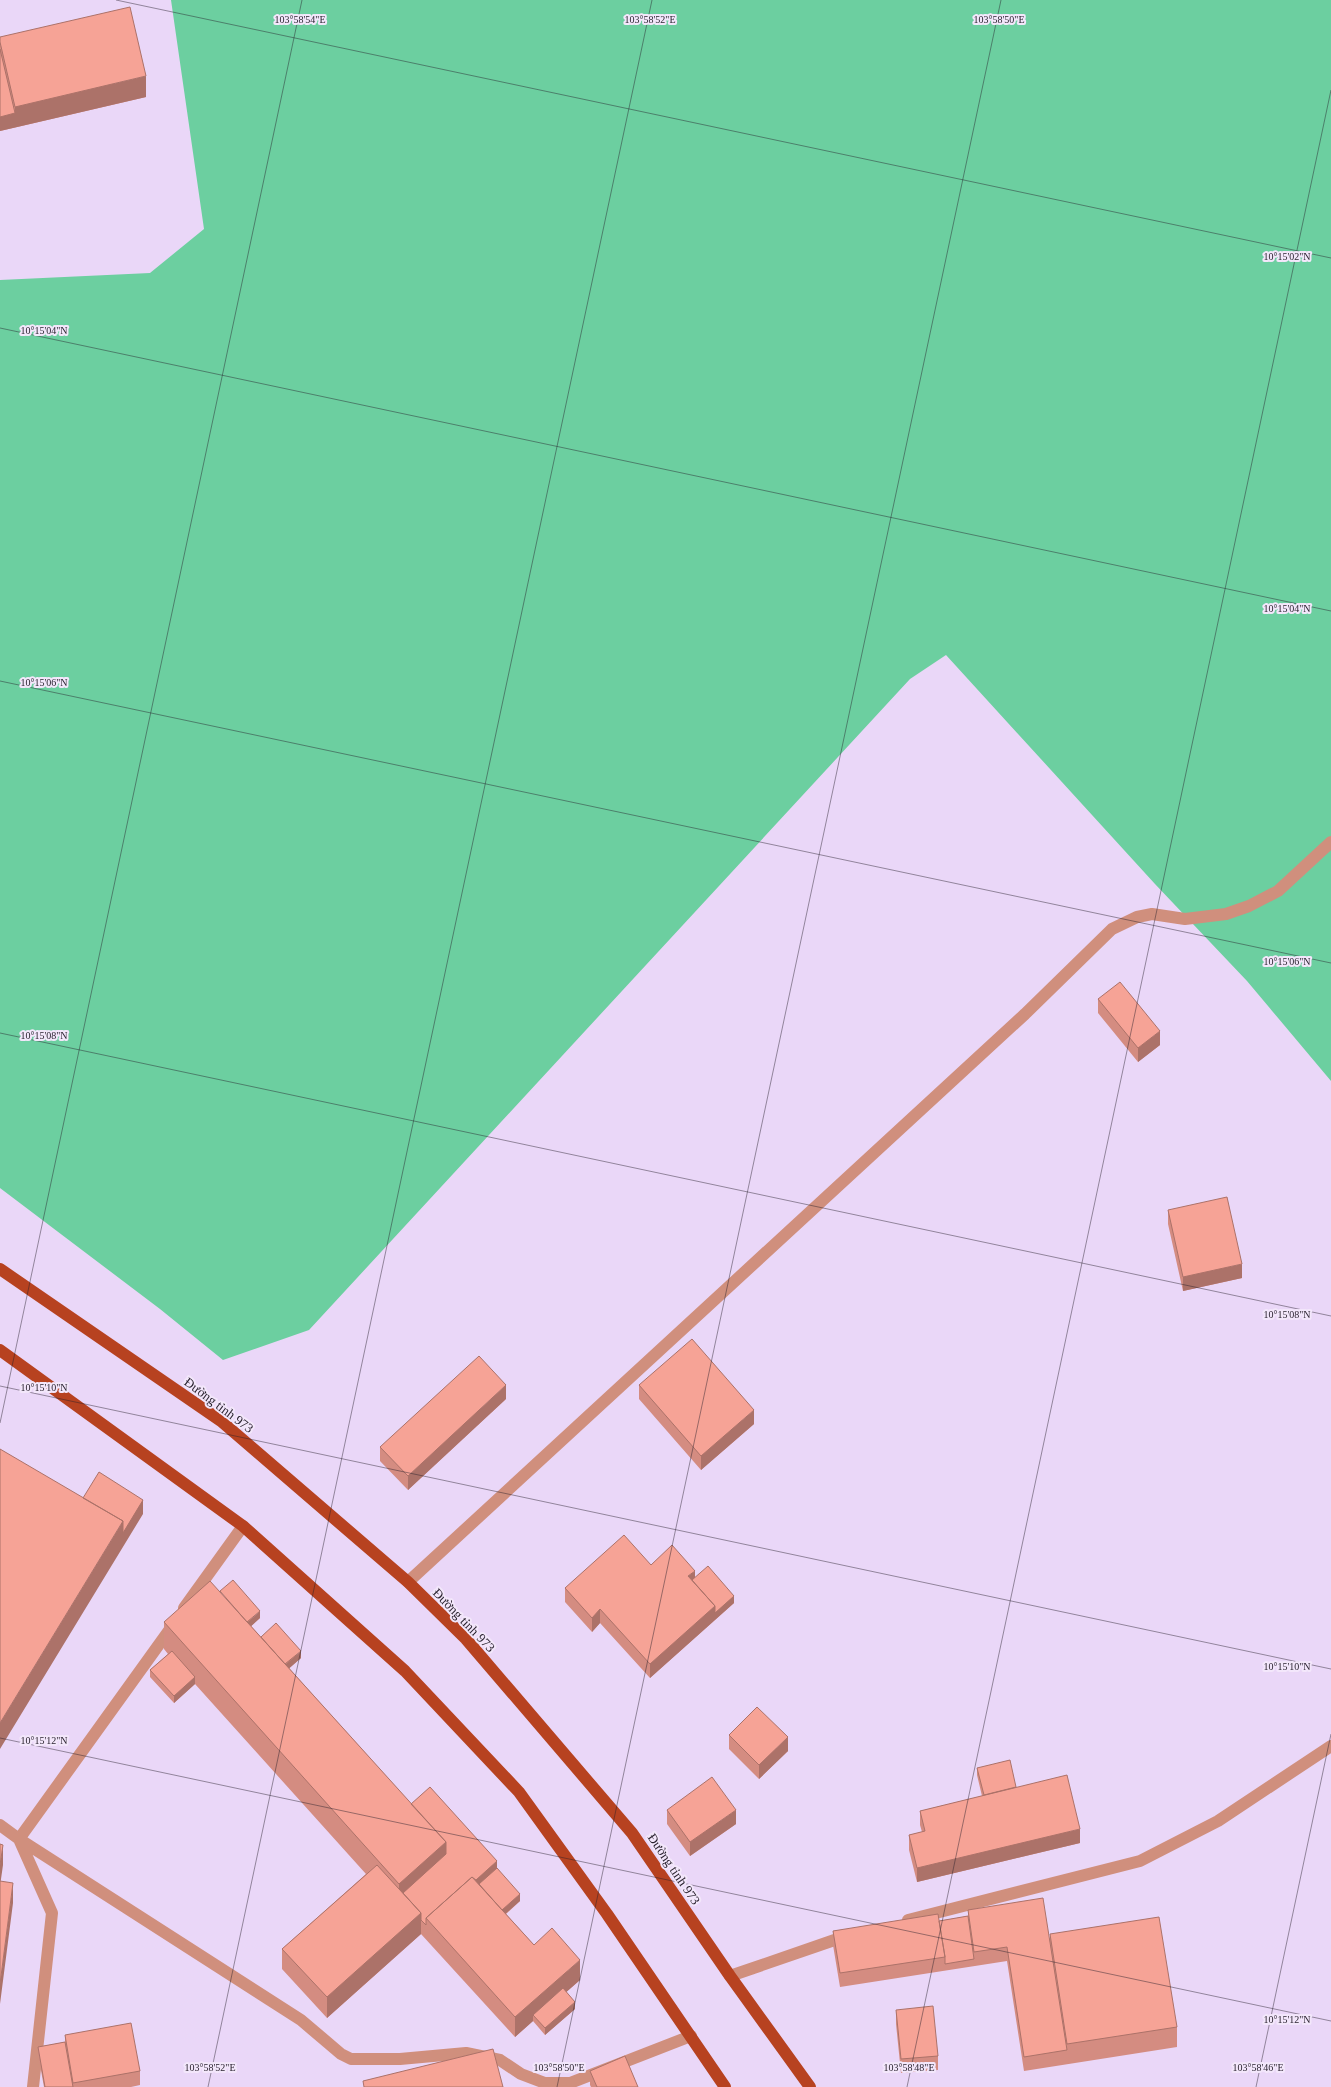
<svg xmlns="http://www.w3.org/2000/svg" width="1331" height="2087" font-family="'Times New Roman',serif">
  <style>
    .green { fill: #6ccfa0 }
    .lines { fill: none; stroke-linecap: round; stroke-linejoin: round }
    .minor { stroke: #d08f7d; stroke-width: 12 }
    .major { stroke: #b74220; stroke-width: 12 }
    .wall { fill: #d48c81 }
    .shaded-wall { fill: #ac7269 }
    .building { fill: #f6a396; stroke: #ac7269 }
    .ticks { fill: none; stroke: #261f2b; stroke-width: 1; stroke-opacity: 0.45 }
    .labels { text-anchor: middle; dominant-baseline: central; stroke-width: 4; stroke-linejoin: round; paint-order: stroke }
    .street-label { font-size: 13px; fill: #261f2b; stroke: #f3e7fb }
    .ticks-label { font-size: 10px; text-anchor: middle; fill: #261f2b; stroke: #f3e7fb; stroke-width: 4; stroke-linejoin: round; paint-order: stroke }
  </style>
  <rect width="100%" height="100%" fill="#ead7f8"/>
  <path class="green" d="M171,0H1331V1081L1247,981L1155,884L946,655L910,679L309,1330L223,1360L160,1309L0,1188V280L150,273L204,229Z"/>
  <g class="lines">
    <path class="minor" d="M408,1582L1025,1014L1112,929L1137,917L1152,914L1185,919L1226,914L1249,906L1278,891L1331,842
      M184,1608L243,1526
      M173,1625L19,1839L301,2020L341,2054L351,2059H400L466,2053L500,2060L521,2074L545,2083H570L691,2036
      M0,1825L19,1839L52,1913L33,2087
      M908,1920L1140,1861L1218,1821L1331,1746
      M730,1976L849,1935"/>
    <path class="major" d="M0,1269L221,1421L408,1582L466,1639L632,1833L730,1976L810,2087
      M0,1350L243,1526L405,1671L519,1792L607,1914L725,2087"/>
  </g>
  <path class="wall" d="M0,37L146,97L0,131Z
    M1098,999L1160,1045L1138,1062L1098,1013Z
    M1168,1210L1242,1278L1183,1291L1168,1224Z
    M639,1385L754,1424L701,1470L639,1399Z
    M506,1399L408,1490L380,1461V1447Z
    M651,1565L734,1603L650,1678L600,1623L592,1632L565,1602V1588Z
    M260,1618L251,1626L261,1637L301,1658L289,1668L411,1804L497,1868L520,1901L506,1914L534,1945L580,1980L566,1992L575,2009L545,2035L533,2021L515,2037L421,1934L327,2018L282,1969V1949L366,1874L195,1684L174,1703L150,1677V1670L168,1654L164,1649V1622Z
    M729,1735L788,1751L759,1779L729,1749Z
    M977,1768L1016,1787L1080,1843L917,1882L909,1850V1835L922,1832L920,1825V1811L982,1796L977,1775Z
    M667,1810L736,1824L690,1856L667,1824Z
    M968,1910L1050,1940V1934L1177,2027V2047L1024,2071L1007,1961L840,1987L833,1945V1931L939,1921L968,1916Z
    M896,2010L938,2056V2070L901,2073L896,2024Z
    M65,2035L140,2071V2085L131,2087H44L38,2054V2047L65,2042Z
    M590,2071L638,2087H591L590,2085Z"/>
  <path class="shaded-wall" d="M146,76V97L0,131V117L15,113V107Z
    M1160,1031V1045L1138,1062V1048Z
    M1242,1264V1278L1183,1291V1277Z
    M506,1385V1399L408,1490V1476Z
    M754,1410V1424L701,1470V1456Z
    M143,1500V1514L0,1749V1723L123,1521Z
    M695,1571V1585L688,1576Z
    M734,1596V1603L650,1678V1664L715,1606Z
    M600,1609V1623L592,1632V1618Z
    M260,1611V1618L238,1638V1631Z
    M301,1651V1658L276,1680V1673Z
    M195,1677V1684L174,1703V1696Z
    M788,1737V1751L759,1779V1765Z
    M736,1810V1824L690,1856V1842Z
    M1080,1829V1843L917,1882V1868Z
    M446,1842V1869L399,1896V1884Z
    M3,1845V1865L0,1886V1865Z
    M497,1861V1875L429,1922Z
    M13,1883V1903L0,2004V1984Z
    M520,1894V1901L495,1923V1916Z
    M421,1913V1934L327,2018V1997Z
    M580,1960V1980L537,2018L533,2015V2021L515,2037V2017Z
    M575,2002V2009L545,2035V2028Z"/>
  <path class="building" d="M130,7L146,76L15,107L0,42V37Z
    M0,49L15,113L0,117Z
    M1120,982L1160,1031L1138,1048L1098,999Z
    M1227,1197L1242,1264L1183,1277L1168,1210Z
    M692,1339L754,1410L701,1456L639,1385Z
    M479,1356L506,1385L408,1476L380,1447Z
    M0,1449L123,1521L0,1723Z
    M99,1472L143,1500L123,1533V1521L83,1498Z
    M624,1535L651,1565L672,1545L695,1571L688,1576L715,1606L650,1664L600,1609L592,1618L565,1588Z
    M708,1566L734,1596L715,1613V1606L692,1580Z
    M233,1580L260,1611L247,1622L220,1591Z
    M210,1581L446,1842L399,1884L164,1622Z
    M276,1623L301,1651L285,1664L261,1637Z
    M172,1651L195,1677L174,1696L150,1670Z
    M757,1707L788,1737L759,1765L729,1735Z
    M1010,1760L1016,1787L984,1795L977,1768Z
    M1067,1775L1080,1829L917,1868L909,1835L925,1831L920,1811Z
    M712,1777L736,1810L690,1842L667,1810Z
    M430,1787L497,1861L476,1880L472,1877L426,1918V1925L421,1920V1913L403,1893L446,1854V1842L411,1804Z
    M0,1844L3,1845L0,1865Z
    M377,1865L421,1913L327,1997L282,1949Z
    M497,1868L520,1894L502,1910L479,1884Z
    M472,1877L534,1945L552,1928L580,1960L515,2017L426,1918Z
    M0,1881L13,1883L0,1984Z
    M1043,1898L1067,2050L1024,2057L1007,1947L974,1952L968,1910Z
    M938,1914L945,1957L840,1973L833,1931Z
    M968,1916L974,1959L945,1964V1957L939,1921Z
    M1159,1917L1177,2027L1067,2044L1050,1934Z
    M563,1988L575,2002L545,2028L533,2015Z
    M933,2006L938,2056L901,2059L896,2010Z
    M131,2023L140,2071L73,2083L65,2035Z
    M65,2042L73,2087H45L38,2047Z
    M493,2049L503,2087H364L363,2081Z
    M625,2056L638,2087H597L590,2071Z"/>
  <path class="ticks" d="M116,0L1331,258M0,328L1331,611M0,681L1331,963M0,1033L1331,1316M0,1386L1331,1669M0,1423L302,0M0,1738L1331,2021M208,2087L652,0M557,2087L1001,0M907,2087L1331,90M1256,2087L1331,1734"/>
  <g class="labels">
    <g class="street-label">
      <text transform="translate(219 1405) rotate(37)">Đường tỉnh 973</text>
      <text transform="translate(464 1620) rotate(46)">Đường tỉnh 973</text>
      <text transform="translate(674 1869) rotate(56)">Đường tỉnh 973</text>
    </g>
  </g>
  <g class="ticks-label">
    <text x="300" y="23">103°58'54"E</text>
    <text x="650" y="23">103°58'52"E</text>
    <text x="999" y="23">103°58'50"E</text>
    <text x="1287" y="260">10°15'02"N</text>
    <text x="44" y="334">10°15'04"N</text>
    <text x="1287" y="612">10°15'04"N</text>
    <text x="44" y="686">10°15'06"N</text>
    <text x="1287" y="965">10°15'06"N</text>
    <text x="44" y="1039">10°15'08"N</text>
    <text x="1287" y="1318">10°15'08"N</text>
    <text x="44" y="1391">10°15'10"N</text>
    <text x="1287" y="1670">10°15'10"N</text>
    <text x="44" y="1744">10°15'12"N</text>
    <text x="1287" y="2023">10°15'12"N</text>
    <text x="210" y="2071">103°58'52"E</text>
    <text x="559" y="2071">103°58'50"E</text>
    <text x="909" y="2071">103°58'48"E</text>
    <text x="1258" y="2071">103°58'46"E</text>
  </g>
</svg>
